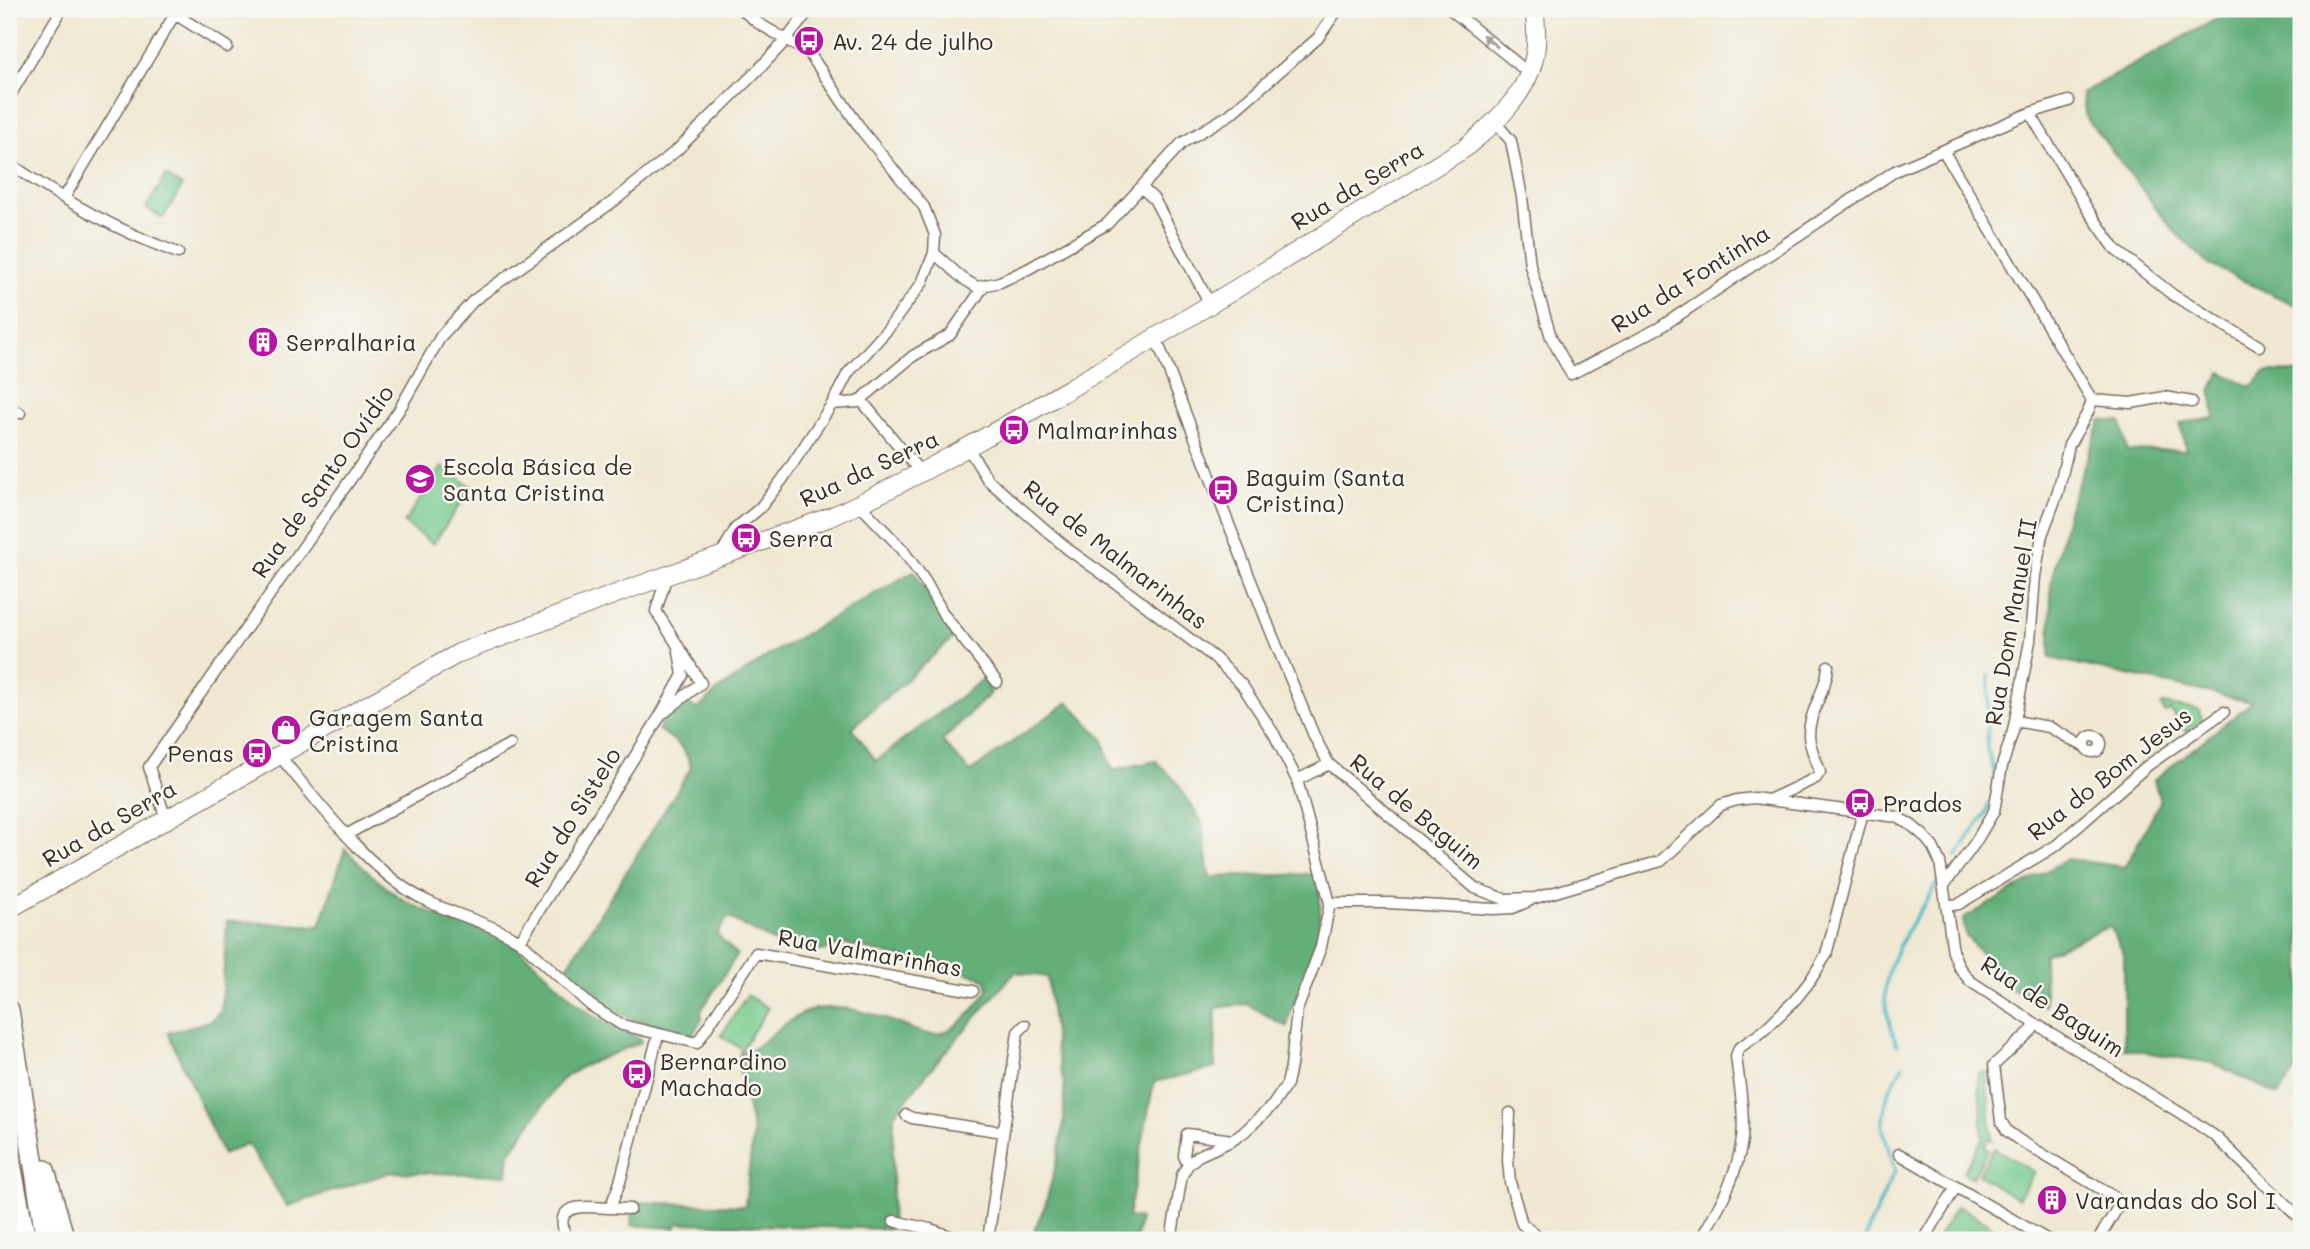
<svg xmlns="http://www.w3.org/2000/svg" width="2310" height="1249" font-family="Mali,sans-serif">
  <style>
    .green { fill: #78cb8e; stroke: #5a7a56; stroke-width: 2 }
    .forest { fill: #62af79; stroke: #4e6c4c; stroke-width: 2 }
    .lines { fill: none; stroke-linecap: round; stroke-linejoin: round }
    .stream { stroke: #4cb9c7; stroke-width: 3.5 }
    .street-casing { stroke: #7a6c5d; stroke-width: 13 }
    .primary-casing { stroke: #7a6c5d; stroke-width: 20 }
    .highway-casing { stroke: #7a6c5d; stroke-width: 22 }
    .street { stroke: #fff; stroke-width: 10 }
    .primary { stroke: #fff; stroke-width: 18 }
    .highway { stroke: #fff; stroke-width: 19 }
    .oneway { fill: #a79f9a }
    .labels { text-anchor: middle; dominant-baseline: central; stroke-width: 5; stroke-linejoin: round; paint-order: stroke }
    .poi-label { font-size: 23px; fill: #3b2a1e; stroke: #f6f6f2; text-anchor: start }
    .street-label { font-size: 23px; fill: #3b2a1e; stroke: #f6f6f2 }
  </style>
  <rect width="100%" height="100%" fill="#f6f6f2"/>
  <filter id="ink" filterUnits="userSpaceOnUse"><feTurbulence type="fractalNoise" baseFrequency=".0143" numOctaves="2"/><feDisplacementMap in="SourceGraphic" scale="14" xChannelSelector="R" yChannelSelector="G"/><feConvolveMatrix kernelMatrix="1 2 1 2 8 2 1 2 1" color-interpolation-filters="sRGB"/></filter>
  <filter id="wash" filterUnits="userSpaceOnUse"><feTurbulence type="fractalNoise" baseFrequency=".00686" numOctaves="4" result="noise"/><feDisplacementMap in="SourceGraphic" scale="28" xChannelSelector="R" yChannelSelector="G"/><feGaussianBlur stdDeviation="1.57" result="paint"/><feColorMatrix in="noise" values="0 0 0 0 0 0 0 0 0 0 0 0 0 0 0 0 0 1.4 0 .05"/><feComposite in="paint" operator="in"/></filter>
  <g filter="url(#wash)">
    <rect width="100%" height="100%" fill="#f0e8d2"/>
    <path class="green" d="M166,176L182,186L163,218L146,208Z
      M442,467L472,487L433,544L404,523Z
      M2163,704L2199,710L2202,721L2186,732L2170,710L2165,713L2161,706Z
      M747,995L768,1008L742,1049L721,1036Z
      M1986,1072L1992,1140L1989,1138L1984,1146L1988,1150L1972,1178L1963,1172L1983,1138L1978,1073Z
      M1994,1148L2034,1172L2018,1199L1978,1175Z
      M1957,1206L1965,1210L2016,1240H1936Z"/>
    <path class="forest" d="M2235,9H2301V308L2210,265L2174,231L2086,117L2082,93Z
      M2221,372L2252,387L2265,372H2301V1063L2278,1095L2213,1063L2124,1049V954L2110,926L2044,954L2045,1006L2011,989L1966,936L1963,919L2067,859L2125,867L2160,802L2154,780L2252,702L2050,658L2051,582L2068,511L2101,420L2121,422L2127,451L2186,450L2180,423L2215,418L2211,390Z
      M914,571L954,637L852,728L876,761L987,676L991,693L942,741L970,772L1068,702L1102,738L1112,770L1156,761L1175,780L1202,822L1209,877L1317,874C1322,897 1321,926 1314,950C1308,976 1291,1000 1287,1027L1247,1004L1216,1008L1215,1068L1154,1082L1128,1217L1140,1219L1136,1240H1034L1035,1228L1045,1206L1058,1157L1064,1120V1083L1056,1049L1047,977L1015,972L934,1065L894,1115L891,1229L677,1223L676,1228L631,1225L633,1202L745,1206L753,1133L739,1067L740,1051L748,1052C769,1040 791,1014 816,1009C846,1004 873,1014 900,1024C910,1028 921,1034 931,1034C955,1035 977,1007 988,989L986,982L979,976L845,944L822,951L776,943L728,917L717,935L737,955L701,1011L702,1019L692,1035C660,1029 624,1020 598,1000C586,991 576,980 565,970L691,768C687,748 675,740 658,730L666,715L687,702L697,710L717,691L772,653Z
      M345,849C364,867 383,888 406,901C437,919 475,924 506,941C537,959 559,990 588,1012C604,1024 623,1028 640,1039L641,1042L583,1066L561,1080L509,1154L507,1175L391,1172L287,1206L247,1143L223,1155L168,1033L210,1021L221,1010L227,921L320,926Z"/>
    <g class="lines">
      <path class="stream" d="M1989,676L1987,749L1995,774L1993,788
        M1956,857L1985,814L1991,800
        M1897,1045C1892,1029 1885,1013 1885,997C1885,955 1917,917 1938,883
        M1865,1240L1869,1227L1895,1170L1882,1126L1888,1093L1903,1065"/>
    </g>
  </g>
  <g filter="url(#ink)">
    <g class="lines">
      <g class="street-casing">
        <path id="street" d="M167,9L227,47
          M1450,9L1530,74
          M9,97L62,9
          M2030,113L2088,210L2116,250L2173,295L2259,346
          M1496,123L1511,141L1522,197L1530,265L1551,337L1571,374L1659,328L1895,171L2030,113L2069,101
          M1944,152L2092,400L2131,403L2165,397L2192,402
          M9,163C61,199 118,231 178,253
          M1142,188L1154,199L1210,304
          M64,198L175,14
          M934,253L962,278L977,287L1000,282L1028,269L1107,224L1182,143L1229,115L1318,38L1338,9
          M1156,338L1271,632L1315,738L1329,764L1475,888L1504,899L1535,898L1661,861L1721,805L1737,800L1754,798L1897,817L1911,825L1923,835L1933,847L1940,862L1953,952L1959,967L1970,981L2036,1024L2190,1119L2216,1137L2301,1219
          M861,400L921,473
          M832,404L858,402L913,356L950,335L984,286
          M9,409L20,413
          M968,448L988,480L1069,550L1128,592L1216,659L1242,685L1274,734L1297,780L1330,903L1321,947L1297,1010L1291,1066L1287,1084L1273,1105L1243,1133L1233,1140L1198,1156L1188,1165L1182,1175L1171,1240
          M859,504L902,549L925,581L944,615L997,682
          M720,556L736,528L760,508L782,480L832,404L848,373L888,329L922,283L934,253L935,235L924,207L863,132L809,53L758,23L741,9
          M665,712L701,683L681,650
          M2015,721L2049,727L2085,747
          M2085 744a8 8 0 1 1 16 0a8 8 0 1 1-16 0Z
          M279,755C317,801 373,876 427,901C457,916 491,923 520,941L590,1005L622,1025L697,1043L756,953L973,991
          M1297,780L1329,764
          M1771,799L1816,778L1820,772C1817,760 1809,748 1809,735C1809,710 1827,690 1828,666
          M166,819L149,767L399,410L441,336L474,300L614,201L677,150L760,68L786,40L810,9
          M346,835L510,744
          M1945,884L1975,843L1994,811L2002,766L2013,731L2030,641L2035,576L2042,535L2058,492L2069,445L2088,412L2092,400
          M1330,903H1389L1493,909L1513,908L1531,900
          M1946,906L1959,904L2057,845L2147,766L2224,712
          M520,941L660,716L683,675L678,646L656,611L667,575
          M2036,1024L2031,1031L1994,1065L2001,1121L2007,1131L2019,1140L2116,1198L2118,1207L2098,1240
          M1510,1113L1508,1160L1510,1182L1522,1224L1542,1240
          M906,1115L912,1118L1003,1132
          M1899,1154L2048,1240
          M1188,1165L1184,1156L1187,1134L1233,1140
          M610,1208L630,1209
          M894,1221L930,1229L961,1240
          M566,1240C565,1234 561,1224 563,1218C568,1202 597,1208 610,1208L620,1182L658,1035
          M988,1240L1018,1032L1025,1025
          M1700,1240C1718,1209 1738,1175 1742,1139C1745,1112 1739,1083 1736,1056L1739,1048L1762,1032L1795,1000L1810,981L1826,955L1863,812
          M1924,1240L1956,1187"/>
      </g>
      <g class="primary-casing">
        <path id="primary" d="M9,909L459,653L629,589L833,516C914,479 990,435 1067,390C1201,312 1333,229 1465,148C1495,123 1529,93 1535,53C1538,39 1535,23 1535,9"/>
      </g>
      <g class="highway-casing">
        <path id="highway" d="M9,1010L46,1240
          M9,1154L26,1240
          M45,1170L65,1240"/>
      </g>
      <use href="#street" class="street"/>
      <use href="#primary" class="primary"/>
      <use href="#highway" class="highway"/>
    </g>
    <defs><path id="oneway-solid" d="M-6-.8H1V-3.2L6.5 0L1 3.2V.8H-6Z" transform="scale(1.75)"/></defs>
    <use class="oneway" href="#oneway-solid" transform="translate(1490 41) rotate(-141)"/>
  </g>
  <defs>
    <g id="bus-disc" transform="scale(1.575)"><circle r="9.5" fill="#b5179e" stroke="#f6f6f2"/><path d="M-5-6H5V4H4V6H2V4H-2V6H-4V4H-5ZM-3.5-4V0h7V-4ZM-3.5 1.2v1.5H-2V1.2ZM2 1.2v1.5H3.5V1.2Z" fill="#fff"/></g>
    <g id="building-disc" transform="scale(1.575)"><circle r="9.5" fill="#b5179e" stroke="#f6f6f2"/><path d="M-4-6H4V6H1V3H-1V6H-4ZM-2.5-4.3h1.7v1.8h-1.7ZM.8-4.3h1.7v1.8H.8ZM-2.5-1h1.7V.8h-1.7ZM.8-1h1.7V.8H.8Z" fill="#fff"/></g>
    <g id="school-disc" transform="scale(1.575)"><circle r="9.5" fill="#b5179e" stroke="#f6f6f2"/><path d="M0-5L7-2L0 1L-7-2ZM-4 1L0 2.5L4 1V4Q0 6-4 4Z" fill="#fff"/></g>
    <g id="shop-disc" transform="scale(1.575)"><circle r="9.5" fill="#b5179e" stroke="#f6f6f2"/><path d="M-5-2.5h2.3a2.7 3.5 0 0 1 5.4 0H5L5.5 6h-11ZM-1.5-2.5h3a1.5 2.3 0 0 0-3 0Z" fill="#fff"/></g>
  </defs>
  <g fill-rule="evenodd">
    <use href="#bus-disc" x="809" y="41"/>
    <use href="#building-disc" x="263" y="342"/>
    <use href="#bus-disc" x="1014" y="430"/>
    <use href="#school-disc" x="420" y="479"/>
    <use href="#bus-disc" x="1223" y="490"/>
    <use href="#bus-disc" x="746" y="538"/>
    <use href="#shop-disc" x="286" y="730"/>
    <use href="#bus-disc" x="257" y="753"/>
    <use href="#bus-disc" x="1860" y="803"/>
    <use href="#bus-disc" x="637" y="1074"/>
    <use href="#building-disc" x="2052" y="1200"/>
  </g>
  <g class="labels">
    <g class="poi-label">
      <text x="832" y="41">Av. 24 de julho</text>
      <text x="286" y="342">Serralharia</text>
      <text x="1037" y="430">Malmarinhas</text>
      <text x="443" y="466">Escola Básica de<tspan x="443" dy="26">Santa Cristina</tspan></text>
      <text x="1246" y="477">Baguim (Santa<tspan x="1246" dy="26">Cristina)</tspan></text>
      <text x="769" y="538">Serra</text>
      <text x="309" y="717">Garagem Santa<tspan x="309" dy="26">Cristina</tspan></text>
      <text x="234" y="753" text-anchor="end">Penas</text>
      <text x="1883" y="803">Prados</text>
      <text x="660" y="1061">Bernardino<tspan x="660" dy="26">Machado</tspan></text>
      <text x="2075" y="1200">Varandas do Sol I</text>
    </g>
    <g class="street-label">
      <text transform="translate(1357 185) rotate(-31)">Rua da Serra</text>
      <text transform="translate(1690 278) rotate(-32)">Rua da Fontinha</text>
      <text transform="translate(869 468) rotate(-25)">Rua da Serra</text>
      <text transform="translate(322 481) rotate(-55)">Rua de Santo Ovídio</text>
      <text transform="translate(1116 554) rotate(38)">Rua de Malmarinhas</text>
      <text transform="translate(2010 622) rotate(-80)">Rua Dom Manuel II</text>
      <text transform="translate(2109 773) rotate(-38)">Rua do Bom Jesus</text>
      <text transform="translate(1417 811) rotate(40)">Rua de Baguim</text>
      <text transform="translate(572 817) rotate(-58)">Rua do Sistelo</text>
      <text transform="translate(109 823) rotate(-30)">Rua da Serra</text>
      <text transform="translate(870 952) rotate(10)">Rua Valmarinhas</text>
      <text transform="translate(2053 1006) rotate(33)">Rua de Baguim</text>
    </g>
  </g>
  <rect width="2310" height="1249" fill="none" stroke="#f6f6f2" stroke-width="35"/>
</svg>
